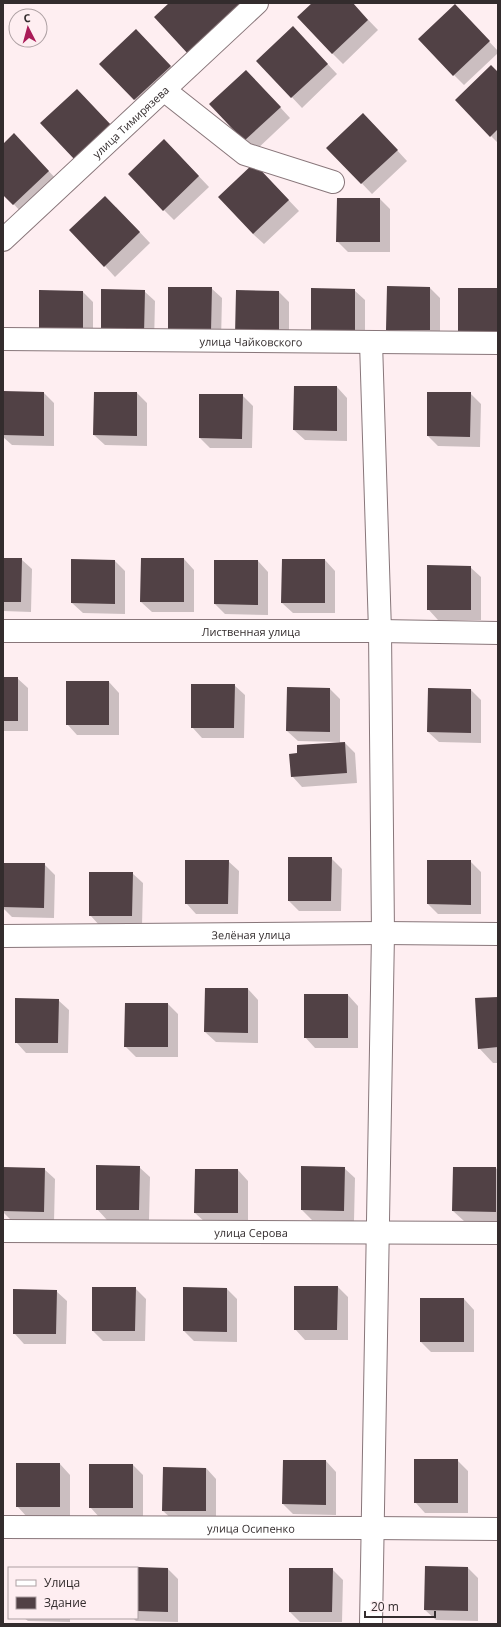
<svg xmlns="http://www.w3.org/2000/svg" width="501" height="1627" font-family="'Open Sans',sans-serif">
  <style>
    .shadow { fill: #0003 }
    .building { fill: #514145 }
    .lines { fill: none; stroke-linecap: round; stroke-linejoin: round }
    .minor-casing { stroke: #88767a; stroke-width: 24 }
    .minor { stroke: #fff; stroke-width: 22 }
    .labels { text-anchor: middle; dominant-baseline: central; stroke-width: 4; stroke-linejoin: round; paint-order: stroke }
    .street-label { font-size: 11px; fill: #332c2d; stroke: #feeef1 }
  </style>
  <rect width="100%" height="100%" fill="#feeef1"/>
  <path class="shadow" d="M313,3H352L378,30L343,64L332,53Z
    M465,16L498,51V53L464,85L454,75Z
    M303,38L337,74L302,108L258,61Z
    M146,40L180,77L145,110L100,64Z
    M498,73V143L491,136Z
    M256,81L290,118L255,151L211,104Z
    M373,124L407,161L372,194L328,148Z
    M3,145H24L59,182L24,215L3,193Z
    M175,151L209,187L174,220L164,210Z
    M264,174L299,211L264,244L253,234Z
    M380,199L390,209V252H348L337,241Z
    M116,207L150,243L115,277L105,266Z
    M211,288L222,298L221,341L169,330Z
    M430,288L440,298V340H398L387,330Z
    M354,290L365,300V343H322Z
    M144,291L155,301L154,344L112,343Z
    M83,292L93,302V345L40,334Z
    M279,292L289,302V345L236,334Z
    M337,387L347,398V441L305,440L294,430Z
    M3,392L44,393L54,403V446L12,445L3,437Z
    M95,393H137L147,403V446L105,445L94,435Z
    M470,393L481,404L480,447L438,446L428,436Z
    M242,395L253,406L252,448H210L200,438Z
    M3,559H21L32,569L31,612L3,611Z
    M142,559H184L194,570V612H152L141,602Z
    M325,560L335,571V613H293L282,603Z
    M115,561L125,571V614L83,613L72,603Z
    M258,561L268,572V615L225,614L215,604Z
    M470,567L481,577V620H438L428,609Z
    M3,678H17L28,688V731H3Z
    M67,682H109L119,693V735H77L67,724Z
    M234,685L245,695L244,738H202L192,727Z
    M330,689L340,699V743H345L355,753L357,783L302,787L292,776L298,754L340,743L339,742L298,741L287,731Z
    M471,690L481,700V743L439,742L428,732Z
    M331,858L342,869L341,911H299L288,900Z
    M228,861L239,871L238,914H196L186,903Z
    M470,861L481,872V914H438L428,904Z
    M3,864H44L55,875L54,918L12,917L3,908Z
    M132,873L143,883L142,926H100L90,915Z
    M206,989H248L258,1000V1043L216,1042L205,1032Z
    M348,995L358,1006V1048H315L305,1037Z
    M498,998V1063H493L479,1048Z
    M58,1000L69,1010L68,1053H26L16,1042Z
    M126,1004H168L178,1014V1057H136L125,1046Z
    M139,1167L150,1177L149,1220H107L97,1209Z
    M302,1167L344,1168L355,1178L354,1221L312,1220L302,1210Z
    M3,1168L44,1169L55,1179L54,1222L12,1221L3,1212Z
    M454,1168H496L498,1171V1222L464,1221L453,1211Z
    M238,1170L248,1181V1224L206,1223L195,1213Z
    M338,1287L348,1297V1340H305L295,1329Z
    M135,1288L146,1299L145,1341H103L93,1331Z
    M227,1289L237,1299V1342L194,1341L184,1331Z
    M56,1291L67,1301L66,1344H24L14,1333Z
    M464,1299L474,1310V1352H431L421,1342Z
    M457,1460L468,1471V1513H425L415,1502Z
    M326,1461L336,1472V1515L293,1514L283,1504Z
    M60,1464L70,1475V1517H27L17,1506Z
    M133,1465L143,1475V1518H100L90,1507Z
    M206,1468L216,1479V1521H174L163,1511Z
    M137,1568L168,1569L178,1579V1622L136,1621L133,1618H137Z
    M468,1568L478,1578V1621L436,1620L425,1610Z
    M332,1569L343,1580L342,1622H300L290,1612Z
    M24,1618H70V1622L28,1621Z"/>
  <path class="building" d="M169,3H243L189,55L154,17Z
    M312,3H353L368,20L332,54L297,17Z
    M455,4L490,41L453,76L418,39Z
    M293,26L328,64L291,98L256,61Z
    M136,29L171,66L134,100L99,64Z
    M491,65L498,72V129L490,137L455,100Z
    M246,70L281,107L244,141L209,104Z
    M77,89L112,126L75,160L40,123Z
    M363,113L398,150L361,184L326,148Z
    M14,133L49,171L13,205L3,195V144Z
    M164,139L199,176L163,211L128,174Z
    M254,163L289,200L253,234L218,197Z
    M105,196L140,232L104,267L69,230Z
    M337,198H380V242H336Z
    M387,286L430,287V330H386Z
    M168,287H212L211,331H168Z
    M311,288L355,289V333H311Z
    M458,288H498V333L458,332Z
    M101,289L145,290L144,334L101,333Z
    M39,290L83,291V335L39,334Z
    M236,290L279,291V335H235Z
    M294,386H337V431L293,430Z
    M3,391L44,392V436L3,435Z
    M94,392H137V436L93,435Z
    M427,392H471L470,437L427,436Z
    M199,394H243L242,439L199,438Z
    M3,558H22L21,602H3Z
    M141,558H184V602H140Z
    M71,559L115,560V604L71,603Z
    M282,559H325V603H281Z
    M214,560H258V605L214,604Z
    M427,565L471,566V610H427Z
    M3,677H18V721H3Z
    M66,681H109V725H66Z
    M191,684H235L234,728H191Z
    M287,687L330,688V732L286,731Z
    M428,688L471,689V733L427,732Z
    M345,742L347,773L291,777L289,754L297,753V745Z
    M288,857H332L331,901H288Z
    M185,860H229L228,904H185Z
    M427,860H471V905L427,904Z
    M3,863H45L44,908L3,907Z
    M89,872H133L132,916H89Z
    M205,988H248V1033L204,1032Z
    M304,994H348V1038H304Z
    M498,997V1047L478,1049L475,998Z
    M15,998L59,999L58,1043H15Z
    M125,1003H168V1047H124Z
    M96,1165L140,1166L139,1210H96Z
    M301,1166L345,1167L344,1211L301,1210Z
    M3,1167L45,1168L44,1212L3,1211Z
    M453,1167H496V1212L452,1211Z
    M195,1169H238V1213H194Z
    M294,1286H338L337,1330H294Z
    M92,1287H136L135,1331H92Z
    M183,1287L227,1288V1332L183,1331Z
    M13,1289L57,1290L56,1334H13Z
    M420,1298H464V1342H420Z
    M414,1459H458V1503H414Z
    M283,1460H326V1505L282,1504Z
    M16,1463H60V1507H16Z
    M89,1464H133V1508H89Z
    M163,1467L206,1468V1511H162Z
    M425,1566L468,1567V1611L424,1610Z
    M137,1567L168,1568V1612L137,1611Z
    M289,1568H333L332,1612H289Z"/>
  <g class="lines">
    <g class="minor-casing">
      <g id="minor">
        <path d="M164,90L245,154L333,182"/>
        <path id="s1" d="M3,240L257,3"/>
        <path id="s2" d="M3,339L498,343"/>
        <path id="s3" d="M3,631H380L498,633"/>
        <path id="s4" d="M3,936L383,933L498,934"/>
        <path id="s5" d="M3,1231L498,1233"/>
        <path id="s6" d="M3,1527L372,1528L498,1529"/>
        <path d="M371,1624L383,933L380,631L371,342"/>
      </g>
    </g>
    <use href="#minor" class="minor"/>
  </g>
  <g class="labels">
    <g class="street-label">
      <text stroke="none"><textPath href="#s1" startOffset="174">улица Тимирязева</textPath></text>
      <text stroke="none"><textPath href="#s2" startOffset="248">улица Чайковского</textPath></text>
      <text stroke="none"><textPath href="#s3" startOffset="248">Лиственная улица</textPath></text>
      <text stroke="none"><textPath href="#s4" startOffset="248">Зелёная улица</textPath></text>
      <text stroke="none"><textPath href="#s5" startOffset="248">улица Серова</textPath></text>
      <text stroke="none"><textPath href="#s6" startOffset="248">улица Осипенко</textPath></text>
    </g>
  </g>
  <rect width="501" height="1627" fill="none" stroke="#332c2d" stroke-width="8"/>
  <rect x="8" y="1567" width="130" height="52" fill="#feeef1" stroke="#ada0a3"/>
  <rect x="16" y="1580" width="20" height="6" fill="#ffffff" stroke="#ada0a3"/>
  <text x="44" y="1587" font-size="12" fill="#332c2d">Улица</text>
  <rect x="16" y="1597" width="20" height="12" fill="#514145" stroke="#ada0a3"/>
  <text x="44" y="1607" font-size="12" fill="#332c2d">Здание</text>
  <g transform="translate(28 28) rotate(354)"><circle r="19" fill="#feeef1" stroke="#ada0a3"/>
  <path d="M0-3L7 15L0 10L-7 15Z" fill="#aa1b58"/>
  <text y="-6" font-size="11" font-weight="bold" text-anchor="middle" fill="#332c2d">С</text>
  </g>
  <path d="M365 1611v6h70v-6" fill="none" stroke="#332c2d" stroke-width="2"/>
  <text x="371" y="1611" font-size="12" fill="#332c2d" stroke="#feeef1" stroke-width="3" paint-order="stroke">20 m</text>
</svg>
